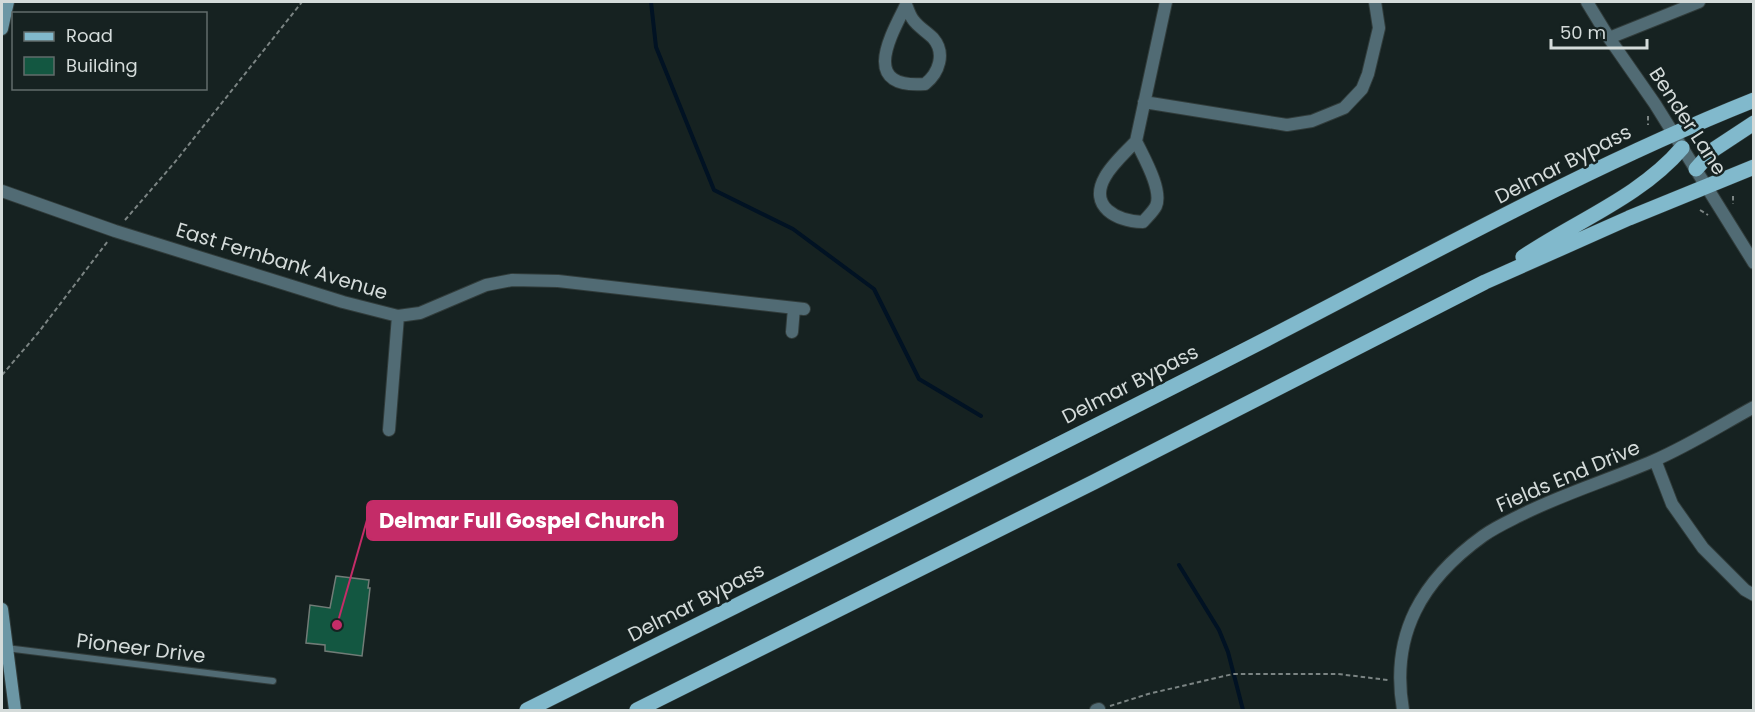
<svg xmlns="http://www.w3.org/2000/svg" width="1755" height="712" font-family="Poppins,sans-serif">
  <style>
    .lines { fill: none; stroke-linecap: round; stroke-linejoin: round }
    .stream { stroke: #011223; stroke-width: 4 }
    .building { fill: #135741; stroke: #717c77; stroke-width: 1.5 }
    .service-casing { stroke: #313c3b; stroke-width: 8 }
    .minor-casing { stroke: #313c3b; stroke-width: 14 }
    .secondary-casing { stroke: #313c3b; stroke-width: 14 }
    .primary-casing { stroke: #313c3b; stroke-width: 16 }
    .path { stroke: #7b8483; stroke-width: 2; stroke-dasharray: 4.5 3; stroke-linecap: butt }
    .service { stroke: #516b74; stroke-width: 6 }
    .minor { stroke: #516b74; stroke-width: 12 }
    .secondary { stroke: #6c97a5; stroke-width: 12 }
    .primary { stroke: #81b9cc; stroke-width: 15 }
    .labels { text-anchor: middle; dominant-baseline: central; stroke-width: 5; stroke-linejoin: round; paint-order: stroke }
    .street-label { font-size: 20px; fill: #d4dbda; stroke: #162221 }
    .leader { fill: none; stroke: #c42c68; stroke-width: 2 }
    .callout-dot { fill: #c42c68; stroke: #162221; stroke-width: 2 }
    .callout { fill: #c42c68; stroke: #c42c68; stroke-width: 2 }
    .callout-label { font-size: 21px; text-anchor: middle; font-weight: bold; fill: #fff }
  </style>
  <rect width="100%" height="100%" fill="#162221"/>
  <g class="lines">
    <path class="stream" d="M651,2L656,47L714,190L793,229L874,289L919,379L981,416
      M1179,565L1219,630L1228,652L1243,710"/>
  </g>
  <path class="building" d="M336,576L369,580L368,588H370L362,656L325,651V645L306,643L310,605L330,608Z"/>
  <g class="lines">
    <g class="service-casing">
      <path id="service" d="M6,648L273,681"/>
    </g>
    <g class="minor-casing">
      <path id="minor" d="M1587,2L1609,38L1655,104L1754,263
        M906,5C909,11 910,17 915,22C920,28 927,32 933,38C946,53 939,73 925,84C860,89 890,37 906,5Z
        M1609,38L1699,2
        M1144,102L1287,125L1312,121L1344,108L1362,89L1368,74L1379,28L1375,2
        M1136,141C1143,156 1163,190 1156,206C1153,212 1147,217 1143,222C1117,221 1088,207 1105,177C1112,164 1126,152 1136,141Z
        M1136,141L1166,2
        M2,191L115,231L343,302L398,316L420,313L486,285L512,280L558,281L804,309
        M792,332L794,308
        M389,430L398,316
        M1655,460L1672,504L1703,548L1745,590L1754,595
        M1096,710L1099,709
        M1403,710C1390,634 1422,580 1483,536C1494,528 1507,522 1519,516C1562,494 1609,480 1653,461C1688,446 1721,425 1754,407"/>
    </g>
    <g class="secondary-casing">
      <path id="secondary" d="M2,29L8,2
        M2,609L15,710"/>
    </g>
    <g class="primary-casing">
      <path id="primary" d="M1696,169L1713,150L1754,123
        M1523,257C1576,221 1640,197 1682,148
        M527,710C769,589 1013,469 1253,346C1419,261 1581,169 1754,100
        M637,710L1094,482L1485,282L1629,218L1754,167"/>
    </g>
    <path class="path" d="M1669,104L1679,108
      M1648,116V125
      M1733,196V204
      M1700,210L1708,215
      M125,220L175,162L302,2
      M2,375L38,333L108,241
      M1110,706L1148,694L1233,674H1338L1388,680"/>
    <use href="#service" class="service"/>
    <use href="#minor" class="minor"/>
    <use href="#secondary" class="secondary"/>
    <use href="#primary" class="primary"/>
  </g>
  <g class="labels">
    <g class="street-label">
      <text transform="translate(1688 121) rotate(57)">Bender Lane</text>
      <text transform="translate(1563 164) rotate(-27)">Delmar Bypass</text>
      <text transform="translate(282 261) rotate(17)">East Fernbank Avenue</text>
      <text transform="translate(1130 384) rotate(-27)">Delmar Bypass</text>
      <text transform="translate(1568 476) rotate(-23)">Fields End Drive</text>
      <text transform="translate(696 602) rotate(-27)">Delmar Bypass</text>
      <text transform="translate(141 648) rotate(7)">Pioneer Drive</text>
    </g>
  </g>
  <path class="leader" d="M337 625L367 520"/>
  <circle class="callout-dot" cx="337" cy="625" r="6"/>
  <rect class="callout" x="367" y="501" width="310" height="39" rx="6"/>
  <g class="callout-label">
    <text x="522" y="528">Delmar Full Gospel Church</text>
  </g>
  <rect width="1755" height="712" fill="none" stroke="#d4dbda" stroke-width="6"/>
  <rect x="12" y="12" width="195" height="78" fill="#162221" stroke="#626c6b" stroke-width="1.5"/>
  <rect x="24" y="32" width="30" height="9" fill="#81b9cc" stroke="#626c6b" stroke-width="1.5"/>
  <text x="66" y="42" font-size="18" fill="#d4dbda">Road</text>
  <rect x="24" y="57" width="30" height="18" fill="#135741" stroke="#626c6b" stroke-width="1.5"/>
  <text x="66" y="72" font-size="18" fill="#d4dbda">Building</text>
  <path d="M1551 39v9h96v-9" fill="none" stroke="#d4dbda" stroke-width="3"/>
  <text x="1560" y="39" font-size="18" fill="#d4dbda" stroke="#162221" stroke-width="4.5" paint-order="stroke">50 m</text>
</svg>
